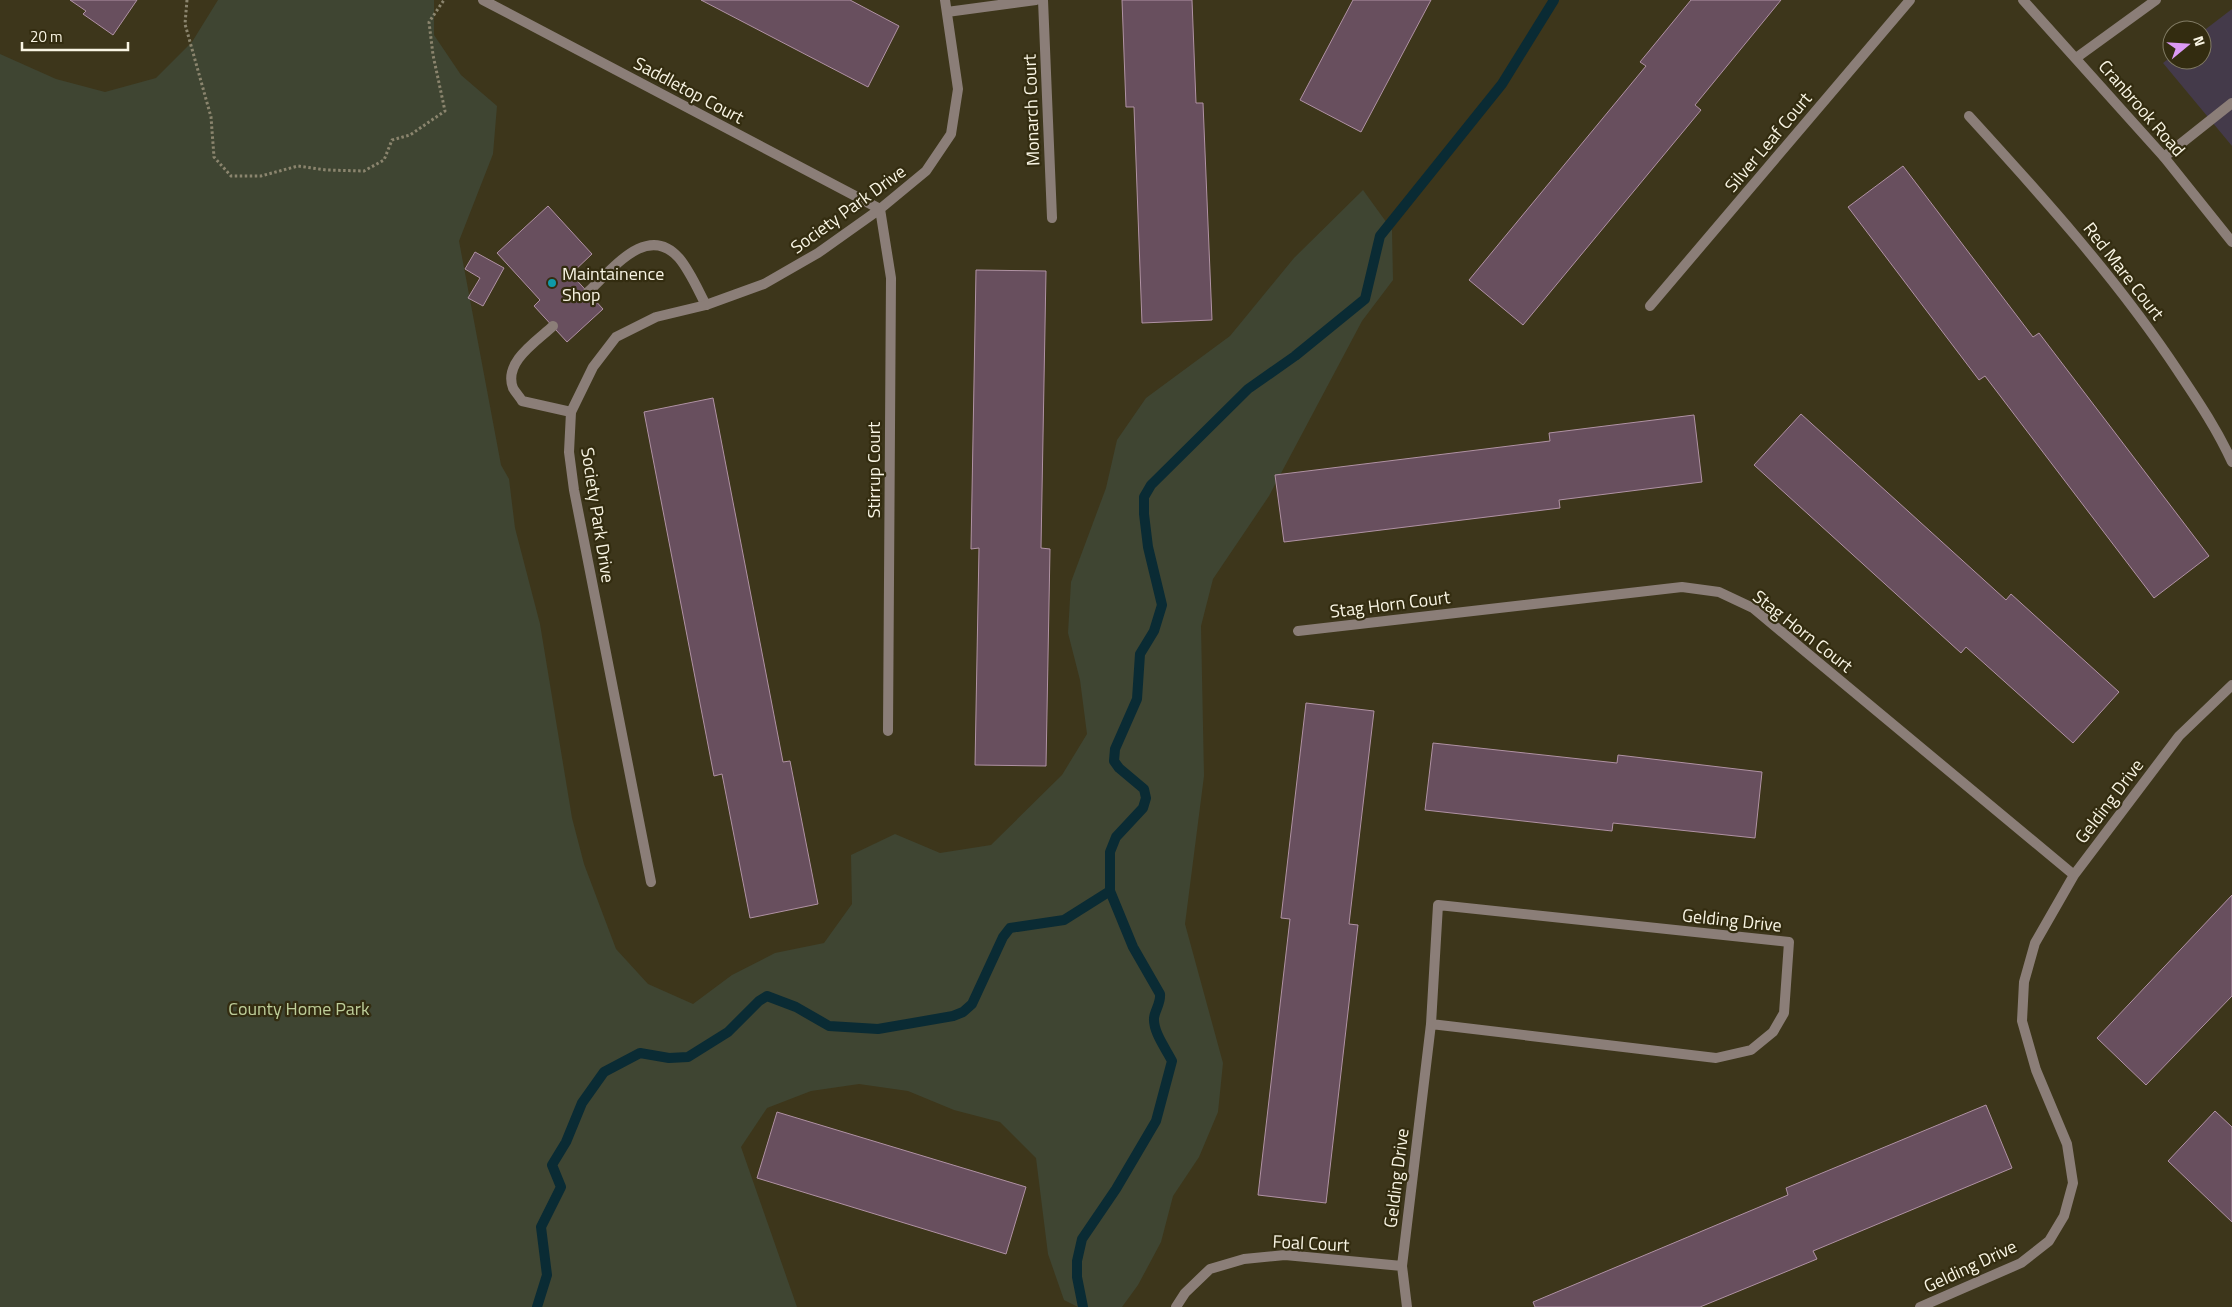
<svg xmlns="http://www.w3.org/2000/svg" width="2232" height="1307" font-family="'Titillium Web',sans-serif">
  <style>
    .commercial { fill: #443a4a }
    .green { fill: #3f4532 }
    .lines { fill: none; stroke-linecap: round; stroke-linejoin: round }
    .stream { stroke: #0a2b34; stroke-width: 10 }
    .building { fill: #684f5e; stroke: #b092a4 }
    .path { stroke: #8b856e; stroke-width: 3; stroke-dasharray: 2.5 2.5; stroke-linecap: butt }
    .service { stroke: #8b7e78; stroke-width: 10 }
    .minor { stroke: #8b7e78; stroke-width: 10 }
    .tertiary { stroke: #8b7e78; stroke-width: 10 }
    .culture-dot { fill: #0f9aa8; stroke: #332c10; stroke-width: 2 }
    .labels { text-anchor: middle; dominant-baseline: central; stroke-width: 4.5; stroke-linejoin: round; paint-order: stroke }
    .street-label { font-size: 18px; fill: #f9f5e4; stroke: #332c10 }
    .poi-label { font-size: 18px; fill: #f9f5e4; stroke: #332c10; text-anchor: start }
    .park-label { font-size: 18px; fill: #bece9a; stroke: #332c10 }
  </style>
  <rect width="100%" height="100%" fill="#3d361b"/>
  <path class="commercial" d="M2232,9V146L2163,63L2172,56V60H2202V32Z"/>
  <path class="green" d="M218,0H434V35L461,75L497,106L493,154L459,241L501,465L509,479L515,528L540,624L572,818L584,864L616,949L648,984L693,1004L732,975L775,953L824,943L852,904L851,855L895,834L940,853L991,845L1062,775L1087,734L1080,680L1068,633L1071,582L1106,488L1117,440L1146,398L1230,336L1294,258L1363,190L1392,230L1393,280L1362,321L1269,496L1213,579L1201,626L1204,776L1185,924L1223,1063L1218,1112L1199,1157L1173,1196L1161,1242L1138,1285L1122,1307H1078L1064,1300L1048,1254L1036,1158L1000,1122L954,1110L908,1091L859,1084L811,1091L767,1108L741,1147L797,1307H0V54L56,79L105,92L156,78L192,42Z"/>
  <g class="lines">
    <path class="stream" d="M537,1307L547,1275L541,1227L561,1187L552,1165L566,1142L582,1103L604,1072L640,1053L669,1058L688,1057L728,1032L759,1001L767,996L796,1007L829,1026L878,1029L953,1016L963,1012L972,1004L1003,937L1010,928L1064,920L1110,891
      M1083,1307L1077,1277V1261L1082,1239L1116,1189L1156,1121L1172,1061C1166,1049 1153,1032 1154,1018C1155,1010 1161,1003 1160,994L1133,947L1110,891V852L1116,837L1143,808L1146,798L1144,789L1119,768L1114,761L1115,749L1137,699L1140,654L1154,631L1162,605L1148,547L1144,514V497L1151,485L1248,389L1295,356L1365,299L1380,236L1502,84L1554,0"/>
  </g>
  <path class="building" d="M70,0H137L113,35L83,14L86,11Z
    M701,0H850L899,26L868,87Z
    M1122,0H1192L1196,103H1203L1212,320L1142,323L1134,107H1126Z
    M1353,0H1431L1361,132L1300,100Z
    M1691,0H1781L1695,105L1701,110L1523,325L1469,280L1646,66L1640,62Z
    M1903,166L2033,337L2039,333L2209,556L2154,598L1985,376L1979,380L1848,207Z
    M548,206L592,254L571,274L603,309L567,342L534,306L540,300L497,253Z
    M475,252L504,268L483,306L468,298L480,278L465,269Z
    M976,270L1046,271L1041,548L1050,549L1046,766L975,765L979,548L971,549Z
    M713,398L783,762L790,761L818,904L750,918L722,774L714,776L644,412Z
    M1801,414L2006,600L2011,594L2119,692L2073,743L1966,647L1961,653L1754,465Z
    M1694,415L1702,482L1559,500L1560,508L1284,542L1275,475L1550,441L1549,433Z
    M1306,703L1374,711L1349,924L1358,925L1326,1203L1258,1195L1290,919L1281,918Z
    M1433,743L1617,763L1618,755L1762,772L1755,838L1613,823L1612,831L1425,810Z
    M2232,895V996L2146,1085L2097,1038Z
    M1986,1105L2012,1168L1813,1251L1817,1259L1700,1307H1535L1533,1302L1788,1195L1786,1188Z
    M2215,1111L2232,1127V1222L2168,1161Z
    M777,1112L1026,1187L1006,1254L757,1178Z"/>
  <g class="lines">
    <path class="path" d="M187,0L185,24L211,117L214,157L231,176H261L298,166L326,170L364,171L384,160L392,140L410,135L445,111L433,55L429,22L444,0"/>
    <path class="service" d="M2164,157L2232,103
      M588,292C612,270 647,222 679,258C690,271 698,290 706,305
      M553,326C537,341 503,362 513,388C515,392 520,397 522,401L571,412"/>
    <path class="minor" d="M483,0L880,209L891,278L888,731
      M1043,0L1052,218
      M947,12L1036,0
      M2076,58L2156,0
      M1969,116C2043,197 2117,279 2178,371C2198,401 2217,429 2232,462
      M1650,306L1910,0
      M1298,631L1682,587L1719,592L1753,608L2074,875
      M651,882L574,490L569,452L571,412L593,367L616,337L656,317L706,305L764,284L818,253L880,209L926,171L951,134L958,89L945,0
      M1176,1307L1185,1293L1210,1269L1244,1259L1285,1255L1402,1266
      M1407,1307L1402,1266L1431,1024L1438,905L1789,942L1784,1013L1773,1032L1751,1050L1716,1058L1431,1024
      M1920,1307L2021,1263L2049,1241L2064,1216L2073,1183L2067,1144L2036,1070L2022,1021L2024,982L2035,943L2074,875L2179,736L2232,685"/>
    <path class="tertiary" d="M2023,0L2164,157L2232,242"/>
  </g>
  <circle class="culture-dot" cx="552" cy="283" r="5"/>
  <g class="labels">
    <g class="street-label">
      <text transform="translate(689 90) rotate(28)">Saddletop Court</text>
      <text transform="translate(2142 108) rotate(49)">Cranbrook Road</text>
      <text transform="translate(1031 110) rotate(-92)">Monarch Court</text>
      <text transform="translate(1768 142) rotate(-50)">Silver Leaf Court</text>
      <text transform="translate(848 209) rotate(-36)">Society Park Drive</text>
      <text transform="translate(2124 271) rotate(52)">Red Mare Court</text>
      <text transform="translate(873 470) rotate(-90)">Stirrup Court</text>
      <text transform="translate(598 515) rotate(81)">Society Park Drive</text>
      <text transform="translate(1390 604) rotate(-7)">Stag Horn Court</text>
      <text transform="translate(1803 631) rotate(38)">Stag Horn Court</text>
      <text transform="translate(2109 801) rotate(-53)">Gelding Drive</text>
      <text transform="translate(1732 920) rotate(6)">Gelding Drive</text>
      <text transform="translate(1396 1178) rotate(-83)">Gelding Drive</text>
      <text transform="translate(1311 1243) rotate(3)">Foal Court</text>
      <text transform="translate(1970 1266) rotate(-25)">Gelding Drive</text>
    </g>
    <g class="poi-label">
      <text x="562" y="273">Maintainence<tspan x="562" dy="21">Shop</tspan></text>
    </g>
    <g class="park-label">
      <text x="299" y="1008">County Home Park</text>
    </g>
  </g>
  <g transform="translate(2187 45) rotate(72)"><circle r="24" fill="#332c10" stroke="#827c65"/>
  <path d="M0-4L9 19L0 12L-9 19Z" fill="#dc99f5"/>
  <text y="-8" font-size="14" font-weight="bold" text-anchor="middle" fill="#f9f5e4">N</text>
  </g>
  <path d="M22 42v8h106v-8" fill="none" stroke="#f9f5e4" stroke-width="2.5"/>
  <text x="30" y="42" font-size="15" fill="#f9f5e4" stroke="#332c10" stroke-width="4" paint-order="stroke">20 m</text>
</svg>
